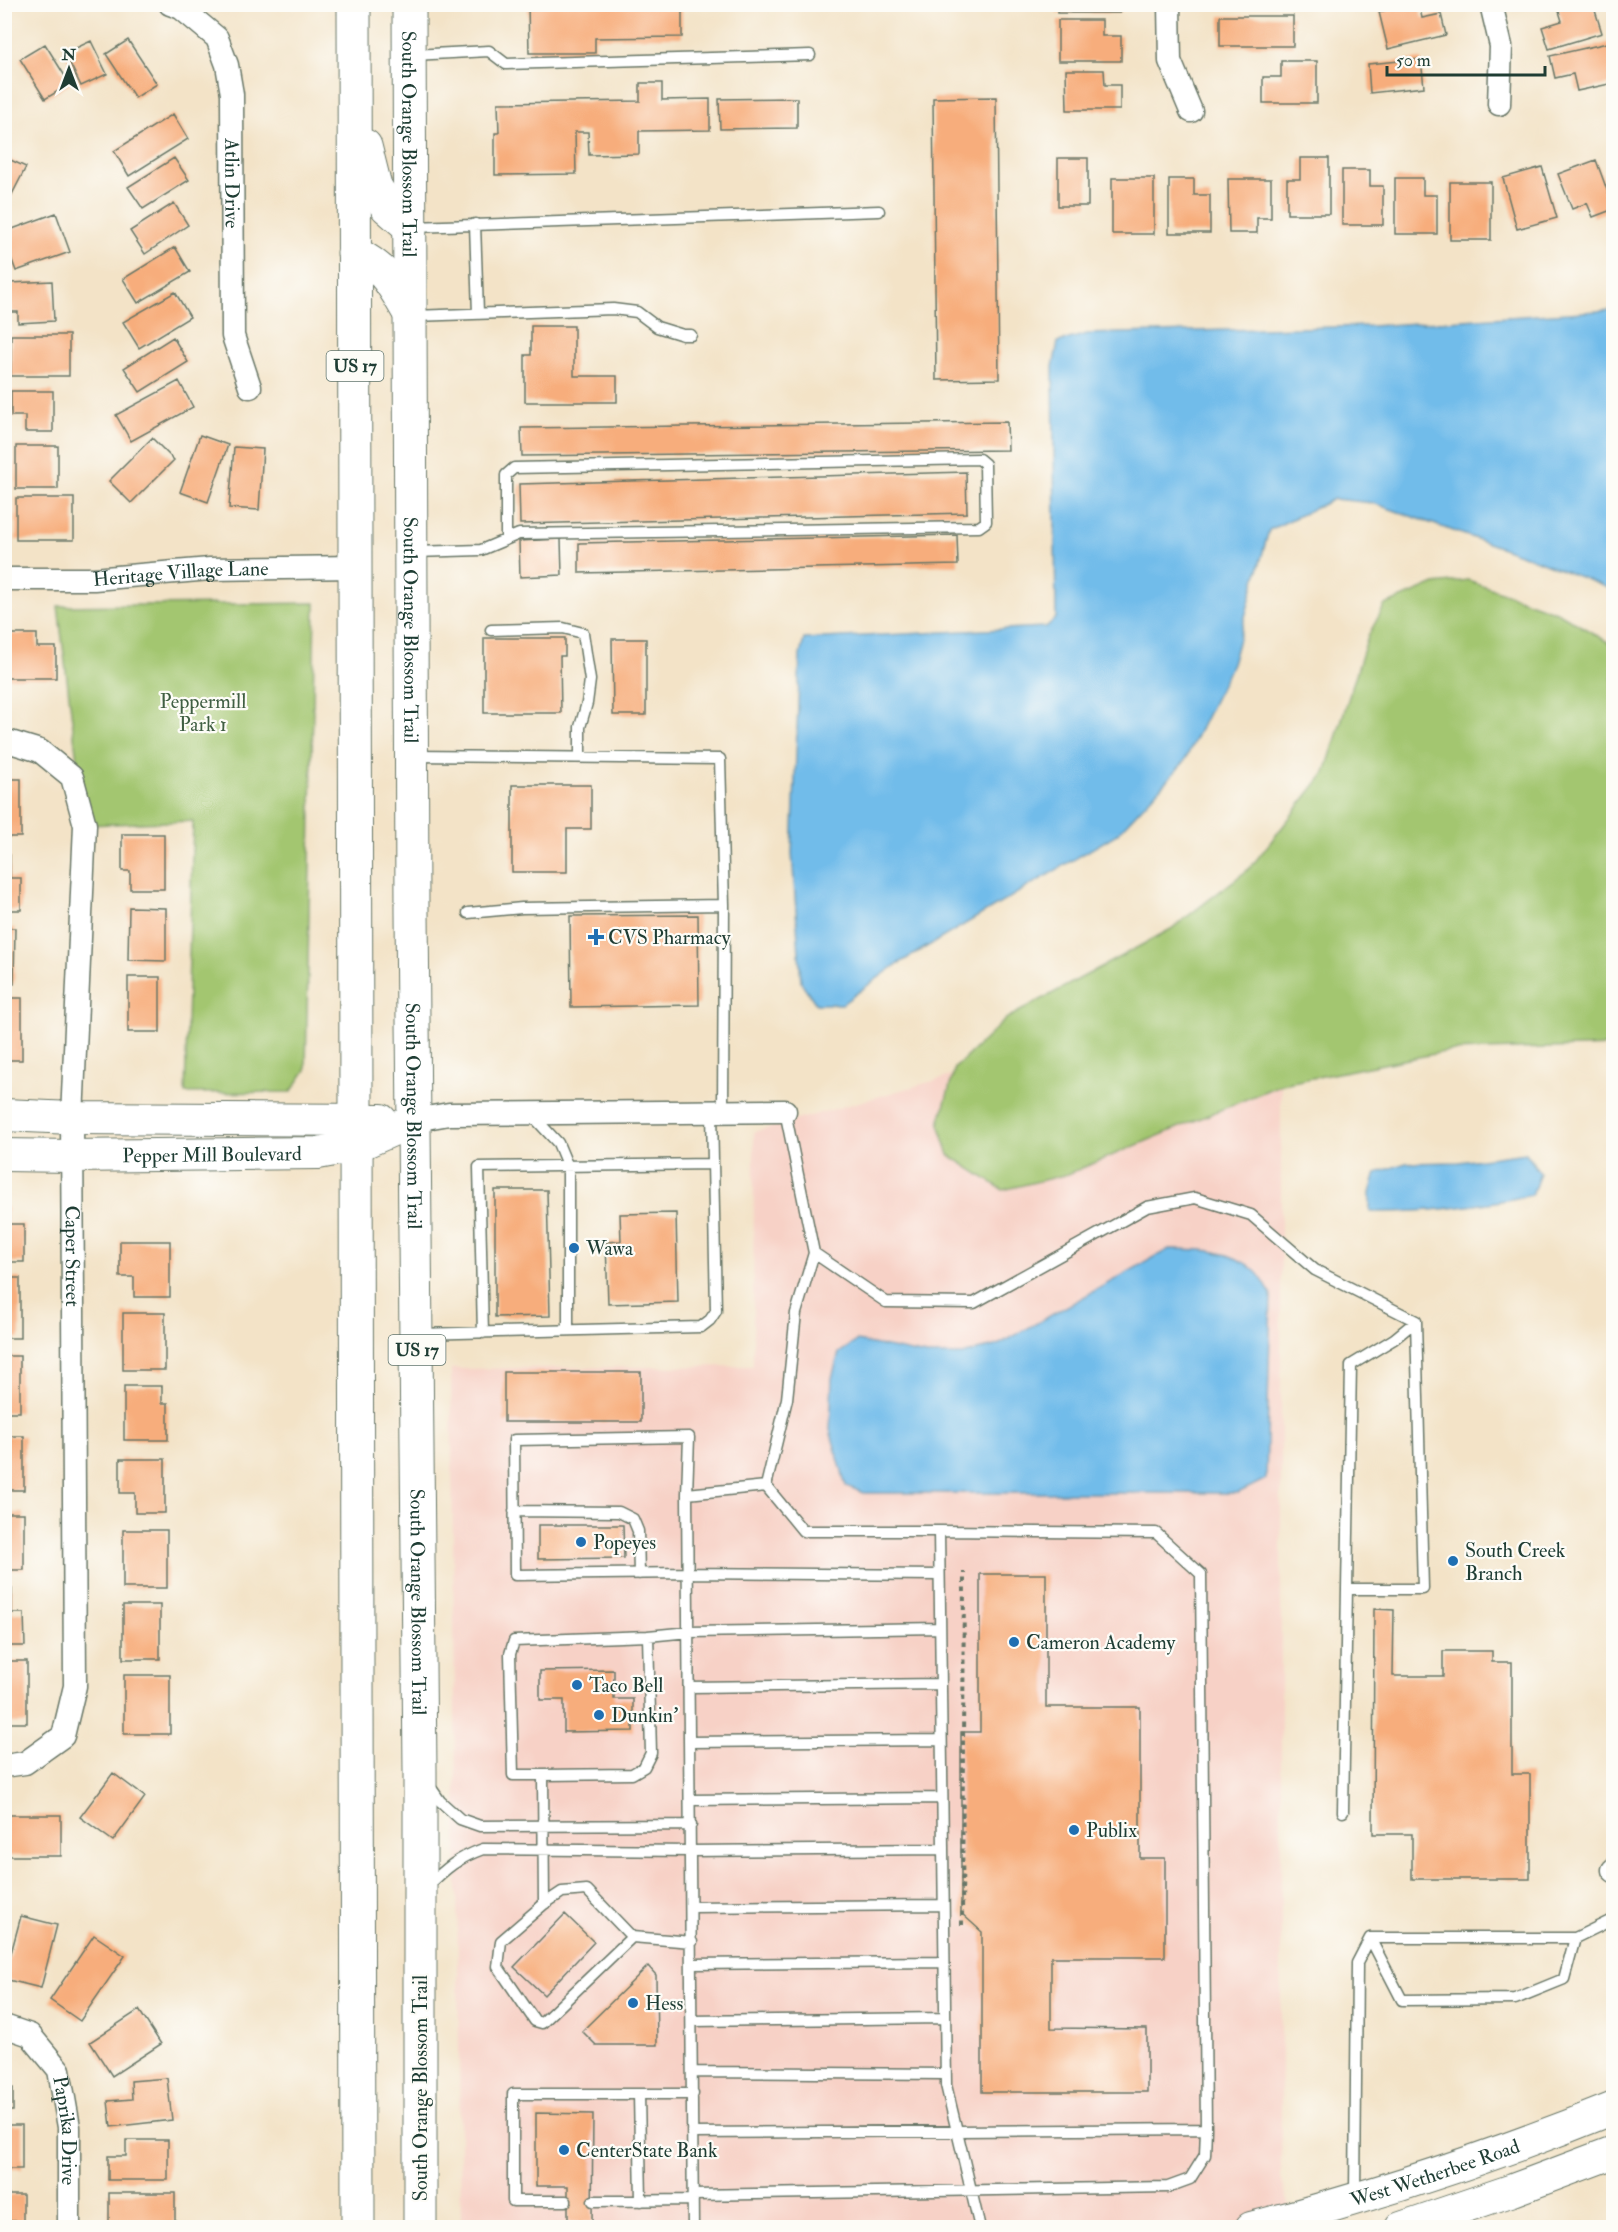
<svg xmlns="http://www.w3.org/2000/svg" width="1618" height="2232" font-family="'IM FELL Double Pica',serif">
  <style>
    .built { fill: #f7d1c6 }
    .green { fill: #a3c670; stroke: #618252; stroke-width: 1.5 }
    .water { fill: #71bcea; stroke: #487c8f; stroke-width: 1.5 }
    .building { fill: #f7ad7c }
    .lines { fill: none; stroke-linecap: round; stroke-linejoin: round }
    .lane-casing { stroke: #697767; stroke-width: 13 }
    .street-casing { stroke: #697767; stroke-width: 25 }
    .secondary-casing { stroke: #697767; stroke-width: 34 }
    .primary-casing { stroke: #697767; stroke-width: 35 }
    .path { stroke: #697767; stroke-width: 4; stroke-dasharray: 4.5 4.5; stroke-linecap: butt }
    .lane { stroke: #fff; stroke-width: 10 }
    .street { stroke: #fff; stroke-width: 22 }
    .secondary { stroke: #fff; stroke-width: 32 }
    .primary { stroke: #fff; stroke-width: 33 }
    .poi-dot { fill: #1f6fb2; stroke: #fdfcf7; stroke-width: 2 }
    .labels { text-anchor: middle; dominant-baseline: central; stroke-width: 4.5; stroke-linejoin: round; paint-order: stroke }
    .shield { fill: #fdfcf7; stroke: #62766e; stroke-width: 1.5 }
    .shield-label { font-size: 18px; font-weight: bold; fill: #1f3d34 }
    .street-label { font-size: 20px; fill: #1f3d34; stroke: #fdfcf7 }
    .park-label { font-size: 20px; fill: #405f43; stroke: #fdfcf7 }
    .poi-label { font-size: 20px; fill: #1f3d34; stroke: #fdfcf7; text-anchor: start }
  </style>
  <rect width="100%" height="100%" fill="#fdfcf7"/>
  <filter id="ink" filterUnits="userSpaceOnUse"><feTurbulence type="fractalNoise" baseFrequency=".0167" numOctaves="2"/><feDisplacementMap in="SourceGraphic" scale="12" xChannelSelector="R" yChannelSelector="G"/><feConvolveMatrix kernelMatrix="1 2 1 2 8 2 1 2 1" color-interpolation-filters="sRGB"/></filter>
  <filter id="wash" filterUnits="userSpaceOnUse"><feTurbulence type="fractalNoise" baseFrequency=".008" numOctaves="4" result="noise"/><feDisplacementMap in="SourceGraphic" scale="24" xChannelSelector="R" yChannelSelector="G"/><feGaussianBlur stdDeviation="1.35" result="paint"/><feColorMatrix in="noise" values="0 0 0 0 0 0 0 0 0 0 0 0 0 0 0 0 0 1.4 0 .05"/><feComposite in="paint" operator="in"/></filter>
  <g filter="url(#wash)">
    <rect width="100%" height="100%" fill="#f3e3c7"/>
    <path class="built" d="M1281,982V2178L1296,2227H461L451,1369L753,1366L754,1132Z"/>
    <path class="green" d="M1468,580L1559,613L1613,645V1046L1449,1051L1282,1084L1068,1174L1003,1190L949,1155L939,1124L955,1068L1007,1018L1171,929L1250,868L1325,773L1368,636L1385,605L1435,584Z
      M315,603L306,1070L291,1092L185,1093L193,821L85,825L58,606Z"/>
    <path class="water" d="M1613,310V590L1534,559L1373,503L1334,499L1269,530L1232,664L1184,762L1117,834L896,965L842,1004H816L801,982L792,853L800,655L804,639L1046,627L1056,618L1053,367L1058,342L1087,334L1371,326Z
      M1526,1153L1540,1173L1532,1195C1479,1206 1425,1213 1370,1212V1193L1376,1173L1406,1163L1459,1162Z
      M1169,1249C1199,1249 1232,1249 1255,1271C1262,1277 1266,1287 1271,1294L1266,1479L1238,1493H864L846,1486L830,1430L832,1378L839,1353L857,1341L926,1355H962L998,1345Z"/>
    <g id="blocks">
      <path class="building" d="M528,4H682V37L595,38V53H529Z
        M1057,4H1120V13H1057Z
        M1410,4H1419L1422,18L1441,14L1446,35L1388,49L1379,12Z
        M1593,4L1602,33L1549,49L1542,27L1562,21L1557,5Z
        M1220,16H1293V46H1220Z
        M1058,20H1102V36H1121V61H1058Z
        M128,40L157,84L135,98L106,54Z
        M91,41L107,74L81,86L65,53Z
        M1612,42L1614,83L1577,91L1573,74L1555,78L1550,56Z
        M45,44L70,84L45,99L20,59Z
        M1421,59L1424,87L1370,93L1368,64Z
        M1281,61H1317V103H1263V77H1281Z
        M1066,70H1104L1105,85H1120V110H1067Z
        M640,83H662V100L710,99V130L639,131V154L589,155L588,132H575L576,174L495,175V133H499L498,103L640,101Z
        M996,97L999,379L936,380L933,98Z
        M797,98V128L720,129L719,99Z
        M173,114L188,139L129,176L114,151Z
        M4,157L26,167L4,210Z
        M174,158L189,180L143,209L128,187Z
        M1058,158H1088V206H1058Z
        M1300,158H1329V214H1287V179H1300Z
        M1596,160L1614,209L1593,217L1587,203L1572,209L1558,174Z
        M1542,167L1557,218L1517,229L1503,178Z
        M1342,170H1370V186H1383V225H1342Z
        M1112,178H1154V234H1112Z
        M1395,178H1423V195H1437V234H1395Z
        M1169,179H1194V195H1210V233H1169Z
        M1228,179H1271V218H1257V233H1229Z
        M1450,182H1491V240H1450Z
        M174,203L188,225L145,254L130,231Z
        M56,213L70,252L16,271L4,239V232Z
        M175,247L190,272L138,303L123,279Z
        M52,281L54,321L18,323V312H11L10,283Z
        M175,292L190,317L139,348L123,322Z
        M531,326H574V376H617V402H525V355H531Z
        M11,335H69V376H11Z
        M173,337L188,362L140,392L124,368Z
        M179,381L193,407L131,441L116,415Z
        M11,391H53V432H25V416H11Z
        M1007,422L1008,450L522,456L521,428Z
        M200,435L228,445L208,502L180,492Z
        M152,438L174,460L131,503L109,481Z
        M16,446H58V489H16Z
        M234,447L263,449L259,510L229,508Z
        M966,472L967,513L520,524L519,484Z
        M16,498H74V540H16Z
        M957,535L958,565L579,573V543Z
        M561,539L562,575L520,577L519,541Z
        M4,634H37V647H56V678H4Z
        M484,638H565V656H560L561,713H484Z
        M612,639H646V715H613Z
        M4,779H21V837H4Z
        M512,785H591V829H567V872H512Z
        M122,834H164V889H130V871H122Z
        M4,855H10V878H21V910H4Z
        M129,907L166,908V961L128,960Z
        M698,915L699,1005L571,1007L570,916Z
        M4,928H15L14,984H4Z
        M128,977H160V1032H128Z
        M4,998H22V1060H4Z
        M495,1190H547L550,1316L495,1317Z
        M4,1206H7V1224H24V1262H4Z
        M676,1213L678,1302L608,1304L606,1242L621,1241L620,1214Z
        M120,1241H170V1297H134V1277H120Z
        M4,1278H20V1338H4Z
        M123,1313H165V1370H123Z
        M4,1356H20V1412H4Z
        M504,1372H641V1422H504Z
        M124,1386H162V1403H168V1440H124Z
        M4,1436H24V1490H4Z
        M120,1459H165V1513H135V1493H120Z
        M4,1513H24V1570H4Z
        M538,1525H623L624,1558L538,1559Z
        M123,1530H167V1588H123Z
        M980,1574H1046V1707H1140V1858H1165V1957H1051V2028L1147,2029V2092H982V1932L961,1913V1732H980Z
        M4,1589H12V1613H24L25,1646H4Z
        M123,1605H160V1659H123Z
        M1374,1609L1394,1610L1393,1676H1443V1651H1492V1662H1512V1774H1530V1879H1412V1834H1373Z
        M4,1661H27V1723H4Z
        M614,1670V1699H633V1731L564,1732V1700H540V1671Z
        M124,1675H170V1734H124Z
        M113,1773L145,1797L113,1841L80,1817Z
        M6,1815H61V1856H6Z
        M565,1914L594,1942L544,1995L514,1967Z
        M21,1916L57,1925L41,1988L4,1979Z
        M94,1935L125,1956L80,2021L50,2000Z
        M648,1966L656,1975L657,2045H596L582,2031Z
        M139,2010L161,2044L112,2076L90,2042Z
        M167,2078L172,2120L111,2127L108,2101L132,2099L131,2081Z
        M4,2088H13V2111H4Z
        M536,2113L593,2114L592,2222H568V2186H536Z
        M5,2125H22V2169H5Z
        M126,2140H168V2180H108V2156H126Z
        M109,2193H175V2228H109Z
        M4,2195H23V2221H4Z"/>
    </g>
  </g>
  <g filter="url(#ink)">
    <use href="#blocks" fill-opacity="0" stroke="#697767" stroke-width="1.5"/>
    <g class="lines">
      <g class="lane-casing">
        <path id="lane" d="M413,55L489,51L506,64L810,55
          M475,224L478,313
          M414,227L879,211
          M414,316L613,309L637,312L657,327L683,335H691
          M415,552L481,550L519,534L979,527L986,522L985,464L979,459L514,468L506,475V539
          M491,630L563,628L583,633L590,680L587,703L580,727V758
          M414,756L720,759L724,905L723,1112
          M468,913L522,908L724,905
          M785,1111L814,1253L886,1302L974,1303L1147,1207L1195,1198L1251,1215L1315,1270L1416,1321
          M532,1115L558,1143L568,1167V1330
          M483,1333L479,1167L713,1164
          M420,1334L701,1327L710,1320L716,1311L712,1112
          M766,1486L787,1399L796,1313L814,1253
          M687,1494L693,2228
          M514,1511L619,1512L633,1519L638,1531L639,1574
          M939,1575L688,1573L515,1575L514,1440L689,1437L687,1494L766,1486L803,1531H939L946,2085L980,2228
          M1347,1589H1423L1416,1321
          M648,1636L689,1632L940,1628
          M690,1687L940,1684
          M690,1742L941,1740
          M543,1775H513L510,1654L514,1641L648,1636L651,1753L644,1767L632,1774L543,1775L544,1904
          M429,1785L440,1801L460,1819L480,1826L691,1825
          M691,1800L942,1798
          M1343,1812L1351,1365L1394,1339L1416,1321
          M427,1887C446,1868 458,1858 483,1849L691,1851L943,1849
          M692,1907L943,1905
          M632,1937L587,1890L562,1892L544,1904L501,1941L498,1967L535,2021L542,2023L632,1937L692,1942
          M1370,1938L1402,2000L1515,1999L1564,1979L1575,1938
          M692,1964L944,1962
          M692,2021L945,2018
          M693,2072L945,2074
          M639,2094L641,2201
          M693,2133L1206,2129L1201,1574L1156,1533L939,1531
          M693,2195L1168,2187L1190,2179L1205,2155L1206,2129
          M1355,2195L1357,1963L1370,1938H1575L1614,1919
          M566,2201H513V2094H693
          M593,2201L693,2200"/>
      </g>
      <g class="street-casing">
        <g id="street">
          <path id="s1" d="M170,4L181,8L217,38L227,65L232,94L233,336L250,387"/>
          <path d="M1169,4L1170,61L1191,111"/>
          <path d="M1491,4L1501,46L1499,104"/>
          <path id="s2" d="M4,579H94L210,569L356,567"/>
          <path id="s3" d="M4,740L40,751L72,777L85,825L72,1118L75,1686L63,1736L25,1763L4,1766"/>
          <path d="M415,1120L449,1114L785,1111"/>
          <path d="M1613,1870L1614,1871"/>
          <path id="s4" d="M4,2026L30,2035L59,2070L69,2127V2228"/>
        </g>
      </g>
      <g class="secondary-casing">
        <g id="secondary">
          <path d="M4,1115L72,1118L381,1120"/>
          <path id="s5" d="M4,1155L71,1156L318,1153L356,1146L415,1120"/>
          <path id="s6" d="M1251,2228C1374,2196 1496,2156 1614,2108"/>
          <path d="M1401,2228L1513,2190L1614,2152"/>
        </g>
      </g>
      <g class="primary-casing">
        <g id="primary">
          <path d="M354,4L358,2228"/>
          <path id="s7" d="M409,4L412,912L420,1771V2228"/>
          <path d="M365,146L375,186L387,207L410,227"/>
          <path d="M354,253C387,269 392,284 410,314"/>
        </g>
      </g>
      <path class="path" d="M962,1925L964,1572"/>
      <use href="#lane" class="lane"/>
      <use href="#street" class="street"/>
      <use href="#secondary" class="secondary"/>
      <use href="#primary" class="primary"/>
    </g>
  </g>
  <g class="poi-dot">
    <path d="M593 928h6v6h6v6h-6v6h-6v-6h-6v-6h6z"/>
    <circle cx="574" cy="1248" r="6"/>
    <circle cx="581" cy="1542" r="6"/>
    <circle cx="1453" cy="1561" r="6"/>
    <circle cx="1014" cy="1642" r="6"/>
    <circle cx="577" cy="1685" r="6"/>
    <circle cx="599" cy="1715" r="6"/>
    <circle cx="1074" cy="1830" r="6"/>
    <circle cx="633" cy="2003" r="6"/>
    <circle cx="564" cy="2150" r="6"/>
  </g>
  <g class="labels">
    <g class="shield">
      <rect x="326.5" y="351" width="57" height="30" rx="4.5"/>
      <rect x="388.5" y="1335" width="57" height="30" rx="4.5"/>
    </g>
    <g class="shield-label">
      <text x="355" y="366">US 17</text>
      <text x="417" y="1350">US 17</text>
    </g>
    <g class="street-label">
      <text stroke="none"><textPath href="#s7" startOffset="140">South Orange Blossom Trail</textPath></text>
      <text stroke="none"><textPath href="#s1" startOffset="206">Atlin Drive</textPath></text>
      <text stroke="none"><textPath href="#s2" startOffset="177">Heritage Village Lane</textPath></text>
      <text stroke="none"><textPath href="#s7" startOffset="626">South Orange Blossom Trail</textPath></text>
      <text stroke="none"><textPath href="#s7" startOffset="1112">South Orange Blossom Trail</textPath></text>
      <text stroke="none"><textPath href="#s5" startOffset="208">Pepper Mill Boulevard</textPath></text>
      <text stroke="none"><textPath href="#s3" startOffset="560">Caper Street</textPath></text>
      <text stroke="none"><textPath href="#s7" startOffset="1598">South Orange Blossom Trail</textPath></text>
      <text transform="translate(420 2088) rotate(-90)">South Orange Blossom Trail</text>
      <text stroke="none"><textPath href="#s4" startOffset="134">Paprika Drive</textPath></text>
      <text stroke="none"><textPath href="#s6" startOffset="192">West Wetherbee Road</textPath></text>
    </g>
    <g class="park-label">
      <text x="203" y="701">Peppermill<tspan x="203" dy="23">Park 1</tspan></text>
    </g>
    <g class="poi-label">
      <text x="608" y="937">CVS Pharmacy</text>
      <text x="586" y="1248">Wawa</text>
      <text x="593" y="1542">Popeyes</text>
      <text x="1465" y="1550">South Creek<tspan x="1465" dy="23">Branch</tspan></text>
      <text x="1026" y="1642">Cameron Academy</text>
      <text x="589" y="1685">Taco Bell</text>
      <text x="611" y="1715">Dunkin'</text>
      <text x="1086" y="1830">Publix</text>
      <text x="645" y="2003">Hess</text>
      <text x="576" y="2150">CenterState Bank</text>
    </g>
  </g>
  <rect width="1618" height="2232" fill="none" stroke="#fdfcf7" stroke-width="24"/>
  <g transform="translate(69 69)" stroke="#fdfcf7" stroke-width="4.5" paint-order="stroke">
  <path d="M0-4.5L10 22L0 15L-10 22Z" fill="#1f3d34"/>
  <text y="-9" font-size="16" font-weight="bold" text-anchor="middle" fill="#1f3d34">N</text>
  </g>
  <path d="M1387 66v9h158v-9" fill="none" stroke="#1f3d34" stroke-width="3"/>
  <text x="1396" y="66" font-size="18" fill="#1f3d34" stroke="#fdfcf7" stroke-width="4.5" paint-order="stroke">50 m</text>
</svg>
